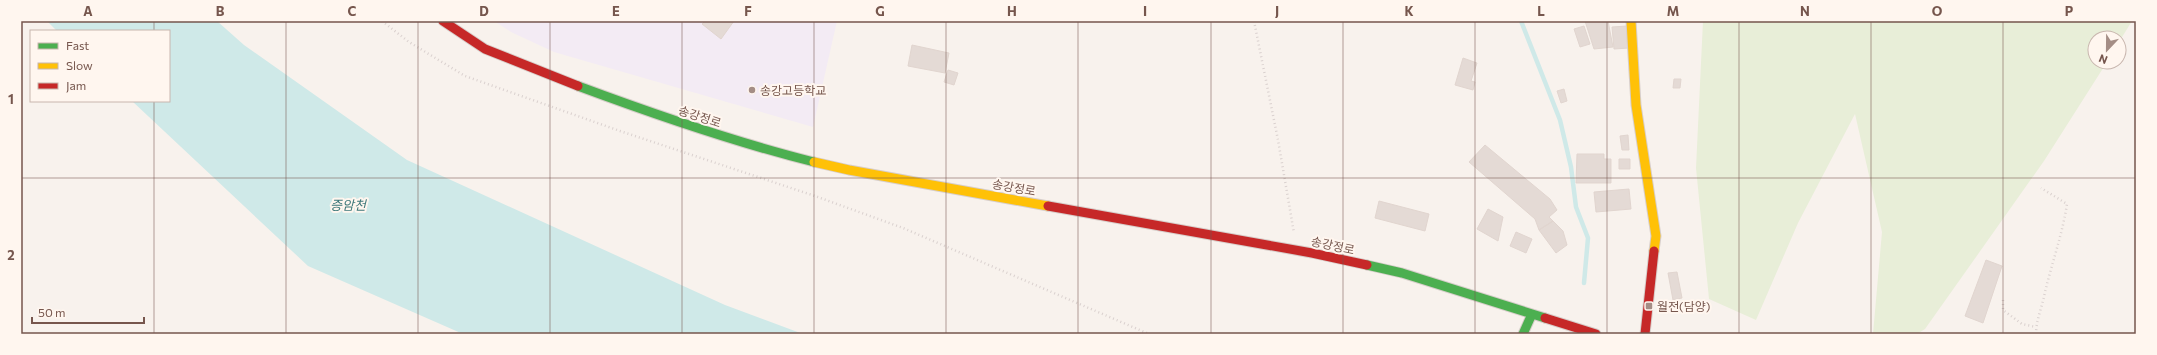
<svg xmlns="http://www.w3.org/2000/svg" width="2157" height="355" font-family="Commissioner,'Noto Sans KR',sans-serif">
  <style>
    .education { fill: #f3ebf4 }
    .green { fill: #e8eed8 }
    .water { fill: #cfe9e8 }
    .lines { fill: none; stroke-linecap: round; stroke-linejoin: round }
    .stream { stroke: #cfe9e8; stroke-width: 4.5 }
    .building { fill: #e4dad5; stroke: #e1d5cf }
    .fast-casing { stroke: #d7ceca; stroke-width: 11 }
    .slow-casing { stroke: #d7ceca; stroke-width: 11 }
    .jam-casing { stroke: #d7ceca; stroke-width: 11 }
    .path { stroke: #dad1cf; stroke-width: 2.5; stroke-dasharray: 1 3; stroke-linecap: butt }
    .fast { stroke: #4caf50; stroke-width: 9 }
    .slow { stroke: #ffc107; stroke-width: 9 }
    .jam { stroke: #c62828; stroke-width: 9 }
    .grid { fill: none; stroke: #76564d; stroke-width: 1; stroke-opacity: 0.55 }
    .poi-dot { fill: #a48d85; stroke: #fff6ef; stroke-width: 1.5 }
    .labels { text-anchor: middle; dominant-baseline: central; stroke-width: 4; stroke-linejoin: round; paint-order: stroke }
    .poi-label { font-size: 12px; fill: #76564d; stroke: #fff6ef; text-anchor: start }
    .street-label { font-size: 12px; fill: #76564d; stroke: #fff6ef }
    .water-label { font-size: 13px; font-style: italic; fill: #40797b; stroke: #fff6ef }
    .neatline { fill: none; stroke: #76564d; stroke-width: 1.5 }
    .grid-label { font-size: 13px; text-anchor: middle; font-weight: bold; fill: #76564d }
  </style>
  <rect width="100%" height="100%" fill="#f8f2ed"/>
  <path class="education" d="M494,21H837L813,127L554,52L511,32Z"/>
  <path class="green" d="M1703,21H2132L2119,42V38H2095V62H2107L2044,161L1925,329L1917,334H1873L1882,232L1855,114L1798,223L1756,320L1709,299L1696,168Z"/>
  <path class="water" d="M47,21H217L244,45L407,160L725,305L803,334H463L308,266L132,101H169V31H57Z"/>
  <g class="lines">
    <path class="stream" d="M1521,21L1560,120L1571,167L1576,207L1588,238L1584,283"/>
  </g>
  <path class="building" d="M705,21H734L721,39L702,24Z
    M1585,21H1608L1613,47L1594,49Z
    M1584,26L1590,44L1580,47L1574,29Z
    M1627,26L1629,48L1614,49L1612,27Z
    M912,45L949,53L945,73L908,66Z
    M1463,58L1477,63L1471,81L1475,82L1473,90L1455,85Z
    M948,70L958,73L954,85L944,82Z
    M1674,79H1681L1680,88H1673Z
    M1564,89L1567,101L1561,103L1557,91Z
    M1628,135L1629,150H1622L1620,136Z
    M1485,145L1550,199L1557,210L1549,217L1553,221L1539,230L1535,219L1469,162Z
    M1577,154H1604V159H1611V183H1576Z
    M1619,159H1630V169H1619Z
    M1629,189L1631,209L1596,212L1594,192Z
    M1379,201L1429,214L1425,231L1375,218Z
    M1488,209L1503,217L1498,241L1477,229Z
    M1553,221L1563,231L1567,245L1556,253L1539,230Z
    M1516,232L1532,239L1526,253L1510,246Z
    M1986,260L2002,266L1983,323L1965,316Z
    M1677,272L1682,298L1673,300L1668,273Z"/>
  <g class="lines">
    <g class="fast-casing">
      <path id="fast" d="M578,86C656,115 734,142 814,162
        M1367,265L1402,273L1545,318
        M1523,334L1532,314"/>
    </g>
    <g class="slow-casing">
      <path id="slow" d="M1631,21L1636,105L1656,236L1654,251
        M814,162L849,170L1048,206"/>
    </g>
    <g class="jam-casing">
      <path id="jam" d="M443,21L485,49L578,86
        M1048,206L1312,253L1367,265
        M1545,318L1596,334
        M1645,334L1654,251"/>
    </g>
    <path class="path" d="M382,21L409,42L465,76L620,131L815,196L903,228L1149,334
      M1254,21L1278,140L1294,233
      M2003,300V310L2022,324L2036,327
      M2036,334C2036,323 2040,312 2043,301C2050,268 2062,237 2067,204L2041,188"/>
    <use href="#fast" class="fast"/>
    <use href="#slow" class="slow"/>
    <use href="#jam" class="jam"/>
  </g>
  <path class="grid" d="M154,21V31M286,21V334M418,21V334M550,21V334M682,21V334M814,21V334M946,21V334M1078,21V334M1211,21V334M1343,21V334M1475,21V334M1607,21V334M1739,21V334M1871,21V334M2003,21V334M154,101V334M21,178H2136"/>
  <g class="poi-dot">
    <circle cx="752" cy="90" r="4"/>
    <rect x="1645" y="302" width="8" height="8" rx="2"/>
  </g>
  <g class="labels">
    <g class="poi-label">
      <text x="760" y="90">송강고등학교</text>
      <text x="1657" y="306">월전(담양)</text>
    </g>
    <g class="street-label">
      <text transform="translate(700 116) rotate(18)">송강정로</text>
      <text transform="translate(1014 187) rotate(10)">송강정로</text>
      <text transform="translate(1333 245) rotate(12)">송강정로</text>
    </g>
    <g class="water-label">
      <text x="348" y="205">증암천</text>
    </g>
  </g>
  <rect width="2157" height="355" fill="none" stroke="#fff6ef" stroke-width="44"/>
  <rect x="30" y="30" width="140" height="72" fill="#fff6ef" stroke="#c8b6ae"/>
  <rect x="38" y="43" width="20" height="6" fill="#4caf50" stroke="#c8b6ae"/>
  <text x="66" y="50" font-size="12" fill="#76564d">Fast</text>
  <rect x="38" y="63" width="20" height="6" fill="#ffc107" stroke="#c8b6ae"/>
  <text x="66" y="70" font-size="12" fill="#76564d">Slow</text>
  <rect x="38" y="83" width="20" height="6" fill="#c62828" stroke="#c8b6ae"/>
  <text x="66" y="90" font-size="12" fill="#76564d">Jam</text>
  <g transform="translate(2107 50) rotate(202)"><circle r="19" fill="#fff6ef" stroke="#c8b6ae"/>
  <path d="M0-3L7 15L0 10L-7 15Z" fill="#a48d85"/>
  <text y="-6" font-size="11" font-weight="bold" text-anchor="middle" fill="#76564d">N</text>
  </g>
  <path d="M32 317v6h112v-6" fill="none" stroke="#76564d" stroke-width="2"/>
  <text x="38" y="317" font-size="12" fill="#76564d" stroke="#fff6ef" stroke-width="3" paint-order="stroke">50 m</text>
  <rect x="22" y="22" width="2113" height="311" class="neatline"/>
  <g class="grid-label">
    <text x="88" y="16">A</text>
    <text x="220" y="16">B</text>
    <text x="352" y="16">C</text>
    <text x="484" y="16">D</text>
    <text x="616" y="16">E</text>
    <text x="748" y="16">F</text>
    <text x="880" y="16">G</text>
    <text x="1012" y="16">H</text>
    <text x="1145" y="16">I</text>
    <text x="1277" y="16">J</text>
    <text x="1409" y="16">K</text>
    <text x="1541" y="16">L</text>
    <text x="1673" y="16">M</text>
    <text x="1805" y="16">N</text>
    <text x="1937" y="16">O</text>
    <text x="2069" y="16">P</text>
    <text x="11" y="104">1</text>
    <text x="11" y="260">2</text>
  </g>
</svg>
